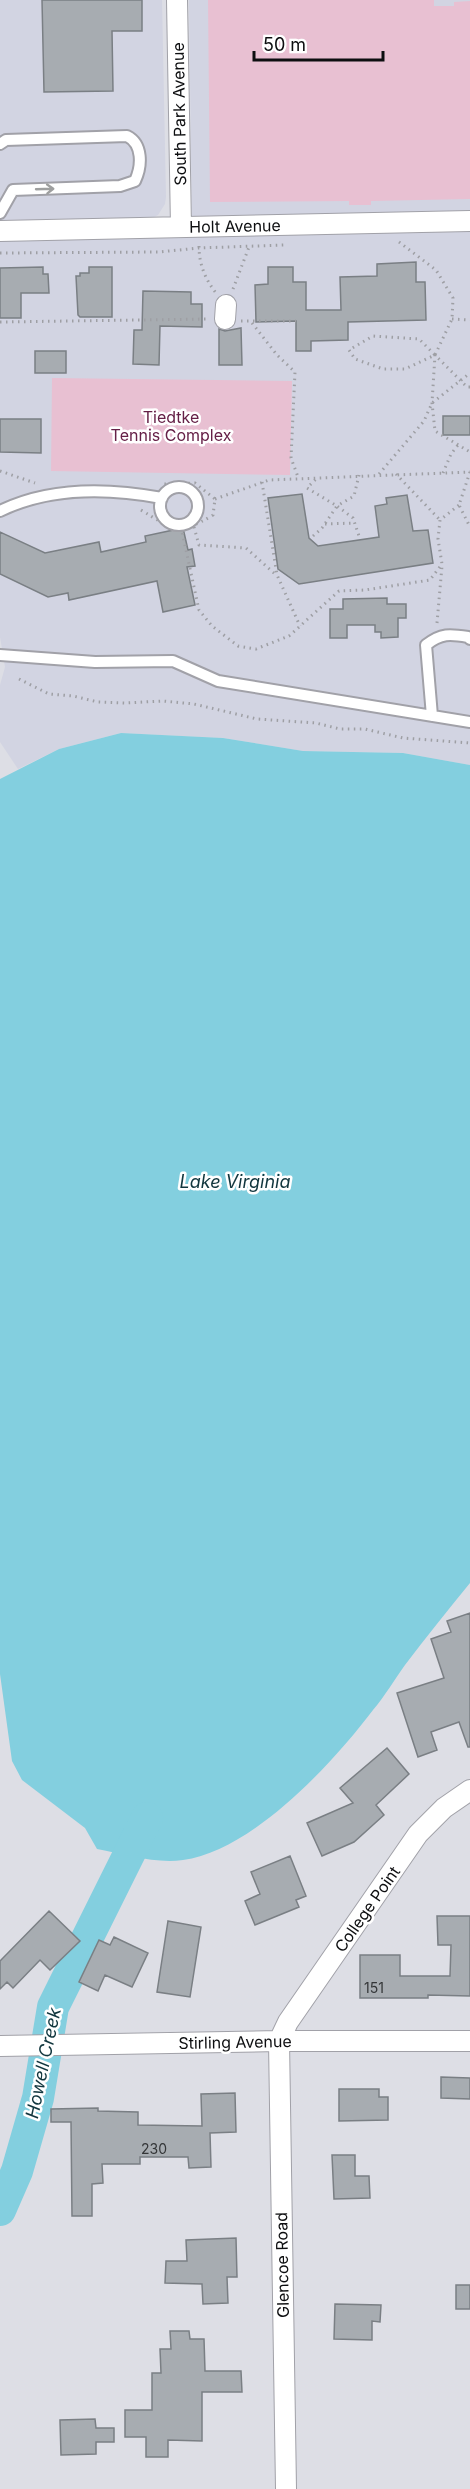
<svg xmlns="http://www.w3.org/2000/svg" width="470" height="2489" font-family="Inter,sans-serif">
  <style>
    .built { fill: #d2d4e2 }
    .green { fill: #e8c0d2 }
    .water { fill: #83cfdf }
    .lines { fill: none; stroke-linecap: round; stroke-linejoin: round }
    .river { stroke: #83cfdf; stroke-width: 32 }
    .building { fill: #a7acb1; stroke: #7a7f84; stroke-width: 1.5 }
    .lane-casing { stroke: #a1a1a8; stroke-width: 14 }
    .street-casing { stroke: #a1a1a8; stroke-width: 22 }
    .path { stroke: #9e9fa4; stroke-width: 3; stroke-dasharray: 1.5 4.5; stroke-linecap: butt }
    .lane { stroke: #fff; stroke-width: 10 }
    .street { stroke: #fff; stroke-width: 20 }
    .oneway { stroke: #9e9f9f }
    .labels { text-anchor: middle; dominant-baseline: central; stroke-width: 5; stroke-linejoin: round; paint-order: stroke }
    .number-label { font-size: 14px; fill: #343638 }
    .street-label { font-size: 16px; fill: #0d0e10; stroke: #fff }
    .park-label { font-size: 16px; fill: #652047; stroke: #fff }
    .water-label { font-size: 18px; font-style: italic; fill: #11363e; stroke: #fff }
  </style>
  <rect width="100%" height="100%" fill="#dddee5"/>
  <path class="built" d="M0,0H162L166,197L165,204L158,215L152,218L0,221Z
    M189,0H470V765L403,753L303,751L223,738L121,733L59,749L18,769L0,742V685L5,667L0,637V239L192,235Z"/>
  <path class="green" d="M208,0H434V6H454V2L470,1V199L371,201V205H349V201L210,202Z
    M52,378L292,381L290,475L51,471Z"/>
  <path class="water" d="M121,733L223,738L303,751L403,753L470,765V1583C448,1610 426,1637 405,1665C394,1680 385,1696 373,1710C333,1763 252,1851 183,1860C155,1864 125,1854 97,1849L85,1828L22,1780L12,1761L0,1674V779L59,749Z"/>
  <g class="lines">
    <path class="river" d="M0,2210L17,2171L38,2098L53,2007L147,1818"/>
  </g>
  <path class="building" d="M42,0H142V31H112L113,91L44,92Z
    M416,262V282H425L426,320L348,322V340L311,341V351H296V321L256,322L255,285L268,284V267H293V282H306V310H341L340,277L377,276V264Z
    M43,267V274H48L49,293H21V318H0V268Z
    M89,267H112V317H80L78,315L76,276H80V273H89Z
    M143,291L191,292V304H202V327L160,326L159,365L133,364L134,330H142Z
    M241,328L242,365H219V329L225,331Z
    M35,351H66V373H35Z
    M443,416H470V435H443Z
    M0,419H41V453L0,452Z
    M302,494L309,538L318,546L379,537L375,506L387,504L386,498L407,495L413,531L428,530L433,563L299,584L278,569L268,498Z
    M183,528L188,550L192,549L195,566L187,567L195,605L163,612L157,581L69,600L68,593L48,597L0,574V532L45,553L99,542L101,552L146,542L145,536Z
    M387,598V604H406V618H398V637L381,638V632H375V625H347V638H330V609H343V599Z
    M470,1613V1747H468L459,1722L431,1732L437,1750L418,1757L397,1693L444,1678L431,1639L451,1632L447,1621Z
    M387,1748L409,1774L376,1805L384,1815L354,1842L322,1856L307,1823L353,1803L340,1788Z
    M290,1856L306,1896L296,1900L299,1907L255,1925L245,1901L260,1894L251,1872Z
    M49,1911L80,1941L50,1970L40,1960L13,1988L7,1982L0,1989V1961Z
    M437,1916H470V1996L428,1995V1998H360V1955H400V1976H450L451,1945H438Z
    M168,1921L201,1927L190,1997L157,1992Z
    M114,1937L148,1953L132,1987L105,1975L98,1991L79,1982L99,1940L110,1945Z
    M441,2077L470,2078V2099L441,2098Z
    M339,2089H379V2097H388V2120L339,2121Z
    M235,2093L236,2132L210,2133L211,2167L189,2168L188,2157H140V2164H102L103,2183L92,2184V2216H72L71,2122H51V2109L98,2108V2111L138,2112V2125L202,2126L201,2094Z
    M332,2155H355V2176H369L370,2198L334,2199Z
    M236,2238L237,2277H227L228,2303L203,2304L202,2284L165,2283L166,2261H187L186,2240Z
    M456,2285H470V2309H456Z
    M335,2304L381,2305L380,2322L372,2321V2340L334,2339Z
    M170,2331H189L190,2339H204L205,2371H241L242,2392H202V2441L168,2440V2457H146V2437H125V2410H152V2373H161L160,2349H171Z
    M95,2419L96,2428H114V2442H96V2454L61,2455L60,2420Z"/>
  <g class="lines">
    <g class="lane-casing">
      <path id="lane" d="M0,144L6,140L127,136C143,144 142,166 135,181L120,186L13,190L0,213
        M160 506a19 19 0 1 1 38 0a19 19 0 1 1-38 0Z
        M0,511C49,487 109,488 162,498
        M0,655L95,662L173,661L218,681L470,722
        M432,716L426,645C441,633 450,634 468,637L470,639"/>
    </g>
    <g class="street-casing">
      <path id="street" d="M177,0L181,227
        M0,231L470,221
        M225,319L226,305
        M0,2046L279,2041H470
        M286,2489L279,2041L288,2022L418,1834L444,1808L470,1790"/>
    </g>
    <path class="path" d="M399,242L436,270L453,298L452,319L435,355L405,369H383L355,359L349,350L373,336L419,339L435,355
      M199,246C199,264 205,279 216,293
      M0,253L159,252L199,248L285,245
      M233,289L249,247
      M452,319L470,320
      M241,321H296
      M0,322L208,319
      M252,323L277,355L295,372L291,458L298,477
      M470,387H467L435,355L432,403L435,431L470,452
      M0,471L35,483
      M470,472L459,505L470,527
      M443,473L451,454L458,445
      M379,474L424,421L432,403L470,373
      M396,474L440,520
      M359,475L354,496L337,506L353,518L359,536
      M262,482L277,575L300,626
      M215,499L269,480L470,472
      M141,510C172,529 179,536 213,515L215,499L195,483L164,484
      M325,524L355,523
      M181,527L199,610L212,626L238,646L256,649L289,636L339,591L365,590L430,580L442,564L438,539L440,520L459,505
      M194,527L199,545L246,548L276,575
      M313,536L322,528L337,506L307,488L318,477
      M437,623L442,566
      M19,679L49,694L73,696L98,702L125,703L163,701L194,704L257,719L316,723L340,729H365L403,738L470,743"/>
    <use href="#lane" class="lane"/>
    <use href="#street" class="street"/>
  </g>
  <defs><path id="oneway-shaft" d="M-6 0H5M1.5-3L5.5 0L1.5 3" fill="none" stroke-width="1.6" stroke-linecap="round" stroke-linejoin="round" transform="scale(1.5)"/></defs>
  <use class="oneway" href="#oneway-shaft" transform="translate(45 189) rotate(-2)"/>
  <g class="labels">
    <g class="number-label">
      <text x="374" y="1987">151</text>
      <text x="154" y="2148">230</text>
    </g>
    <g class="street-label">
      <text transform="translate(179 114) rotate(-91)">South Park Avenue</text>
      <text transform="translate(235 226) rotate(-1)">Holt Avenue</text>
      <text transform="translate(367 1909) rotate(-55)">College Point</text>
      <text transform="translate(235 2042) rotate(-1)">Stirling Avenue</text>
      <text transform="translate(282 2265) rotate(-91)">Glencoe Road</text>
    </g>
    <g class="park-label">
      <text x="171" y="417">Tiedtke<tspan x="171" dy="18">Tennis Complex</tspan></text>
    </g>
    <g class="water-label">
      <text x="235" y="1181">Lake Virginia</text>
      <text transform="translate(43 2063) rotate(-78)">Howell Creek</text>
    </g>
  </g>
  <path d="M254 51v9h129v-9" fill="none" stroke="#0d0e10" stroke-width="3"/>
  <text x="263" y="51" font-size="18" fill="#0d0e10" stroke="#ffffff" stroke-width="4.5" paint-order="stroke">50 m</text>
</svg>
